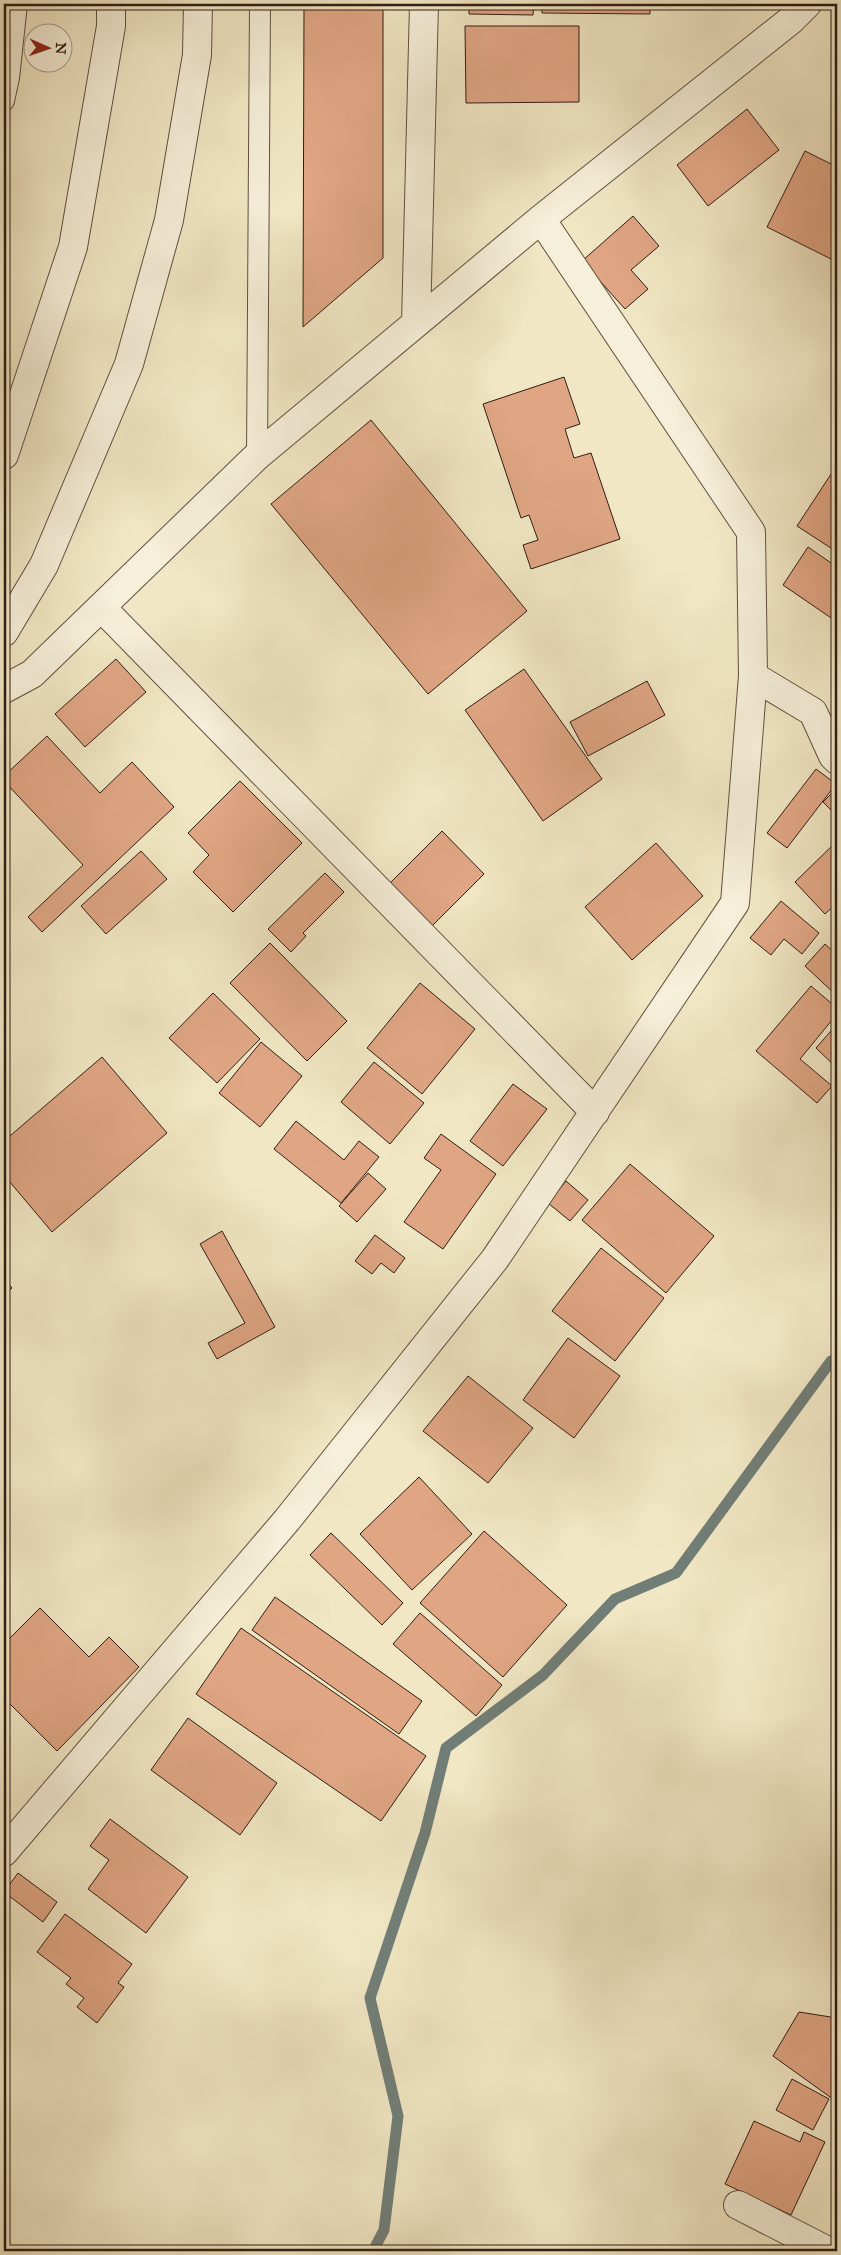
<svg xmlns="http://www.w3.org/2000/svg" width="841" height="2255" font-family="'IM FELL Great Primer',serif">
  <style>
    .lines { fill: none; stroke-linecap: round; stroke-linejoin: round }
    .stream { stroke: #717e77; stroke-width: 11 }
    .building { fill: #e0a684; stroke: #311d15 }
    .service-casing { stroke: #615041; stroke-width: 22 }
    .minor-casing { stroke: #615041; stroke-width: 30 }
    .tertiary-casing { stroke: #615041; stroke-width: 30 }
    .service { stroke: #f6efd9; stroke-width: 20 }
    .minor { stroke: #f6efd9; stroke-width: 28 }
    .tertiary { stroke: #f6efd9; stroke-width: 28 }
  </style>
  <rect width="100%" height="100%" fill="#f1e7c4"/>
  <filter id="stains"><feTurbulence type="fractalNoise" baseFrequency=".004" numOctaves="4"/><feColorMatrix values="0 0 0 0 .2 0 0 0 0 .09 0 0 0 0 .02 0 0 0 .5 -.17"/></filter>
  <radialGradient id="worn" r=".72"><stop offset=".6" stop-color="#630" stop-opacity="0"/><stop offset="1" stop-color="#630" stop-opacity=".3"/></radialGradient>
  <g class="lines">
    <path class="stream" d="M373,2251L384,2230L398,2116L370,1998L425,1833L446,1748L543,1675L615,1599L676,1573L831,1361H837"/>
  </g>
  <path class="building" d="M304,4H383V258L303,327Z
    M469,4H534L533,15L469,14Z
    M542,4H650V14L542,13Z
    M465,26H579V102L466,103Z
    M747,109L779,150L708,206L677,165Z
    M805,151L837,167V262L767,227Z
    M633,216L659,246L631,270L648,289L625,309L582,261Z
    M564,377L580,424L565,429L574,458L591,453L620,539L531,569L523,545L538,540L529,515L521,518L483,404Z
    M371,420L527,611L428,694L271,504Z
    M837,465V552L797,526Z
    M808,547L837,567V622L783,585Z
    M116,659L146,692L85,747L55,714Z
    M524,669L602,779L543,821L465,710Z
    M647,681L665,715L588,756L570,722Z
    M47,736L100,793L132,762L174,807L42,932L28,917L83,865L4,781V776Z
    M816,769L836,784L787,848L767,833Z
    M240,781L302,843L233,912L193,872L209,855L188,833Z
    M837,788V816L823,802Z
    M442,831L484,874L432,926L389,884Z
    M837,841V903L825,914L795,882Z
    M656,843L703,896L632,960L585,907Z
    M141,851L167,879L106,934L81,906Z
    M325,873L344,892L303,933L306,936L291,952L268,929Z
    M781,901L819,933L802,954L784,939L771,955L750,938Z
    M270,943L347,1021L307,1061L230,983Z
    M825,944L837,955V996L805,966Z
    M420,983L475,1029L422,1094L367,1048Z
    M811,986L837,1008V1014L800,1059L832,1086L817,1103L756,1051Z
    M213,993L260,1039L217,1083L169,1038Z
    M837,1024V1068L816,1048Z
    M261,1042L302,1076L260,1127L219,1093Z
    M102,1057L167,1133L52,1232L4,1175V1141Z
    M374,1062L424,1103L390,1144L341,1102Z
    M513,1084L547,1109L503,1166L470,1141Z
    M296,1121L344,1160L359,1141L379,1157L341,1203L274,1149Z
    M441,1134L496,1174L443,1249L404,1222L441,1170L424,1158Z
    M630,1164L714,1236L666,1293L582,1220Z
    M368,1173L386,1189L357,1222L339,1206Z
    M566,1181L588,1200L570,1221L548,1203Z
    M222,1231L275,1327L217,1359L208,1343L245,1323L200,1244Z
    M375,1235L405,1258L394,1273L381,1263L372,1274L355,1261Z
    M601,1248L664,1298L615,1361L552,1311Z
    M4,1279L12,1288L4,1296Z
    M568,1338L620,1376L574,1438L523,1400Z
    M468,1376L533,1428L488,1483L423,1431Z
    M419,1477L472,1534L412,1590L360,1534Z
    M484,1531L567,1605L503,1677L420,1603Z
    M331,1533L403,1603L382,1625L310,1555Z
    M275,1597L422,1701L399,1734L252,1630Z
    M40,1608L89,1657L109,1637L139,1667L57,1751L4,1698V1644Z
    M420,1613L502,1685L476,1716L393,1644Z
    M241,1628L426,1756L381,1821L196,1694Z
    M188,1718L277,1783L240,1835L151,1770Z
    M110,1819L188,1877L146,1933L88,1889L109,1860L90,1846Z
    M18,1873L57,1902L43,1922L4,1892Z
    M65,1914L132,1964L118,1983L124,1987L97,2023L77,2007L84,1998L66,1984L71,1978L37,1952Z
    M799,2012L837,2018V2102L773,2056Z
    M792,2079L829,2099L813,2130L776,2110Z
    M754,2121L800,2142L804,2132L825,2142L791,2215L725,2184Z"/>
  <g class="lines">
    <g class="service-casing">
      <path id="service" d="M4,101L9,78L17,4
        M257,456L260,4"/>
    </g>
    <g class="minor-casing">
      <path id="minor" d="M416,323L424,4
        M101,607L595,1112
        M753,676L813,712L833,756L837,760
        M4,689L32,674L257,456L541,219L791,20L807,4
        M4,1852L287,1520L495,1259L735,903L753,676L751,532L541,219
        M738,2205L828,2251"/>
    </g>
    <g class="tertiary-casing">
      <path id="tertiary" d="M4,455L73,247L111,26V4
        M4,632L44,565L129,364L169,220L197,55L198,4"/>
    </g>
    <use href="#service" class="service"/>
    <use href="#minor" class="minor"/>
    <use href="#tertiary" class="tertiary"/>
  </g>
  <rect width="841" height="2255" fill="none" stroke="#f1e7c4" stroke-width="20"/>
  <rect x="5" y="5" width="831" height="2245" fill="none" stroke="#311d15" stroke-width="2.5"/>
  <rect x="10" y="10" width="821" height="2235" fill="none" stroke="#311d15"/>
  <g transform="translate(48 48) rotate(92)"><circle r="24" fill="#f6efd9" stroke="#a79b8b"/>
  <path d="M0-4L9 19L0 12L-9 19Z" fill="#8f2418"/>
  <text y="-8" font-size="14" font-weight="bold" text-anchor="middle" fill="#311d15">N</text>
  </g>
  <rect width="100%" height="100%" filter="url(#stains)"/>
  <rect width="100%" height="100%" fill="url(#worn)"/>
</svg>
